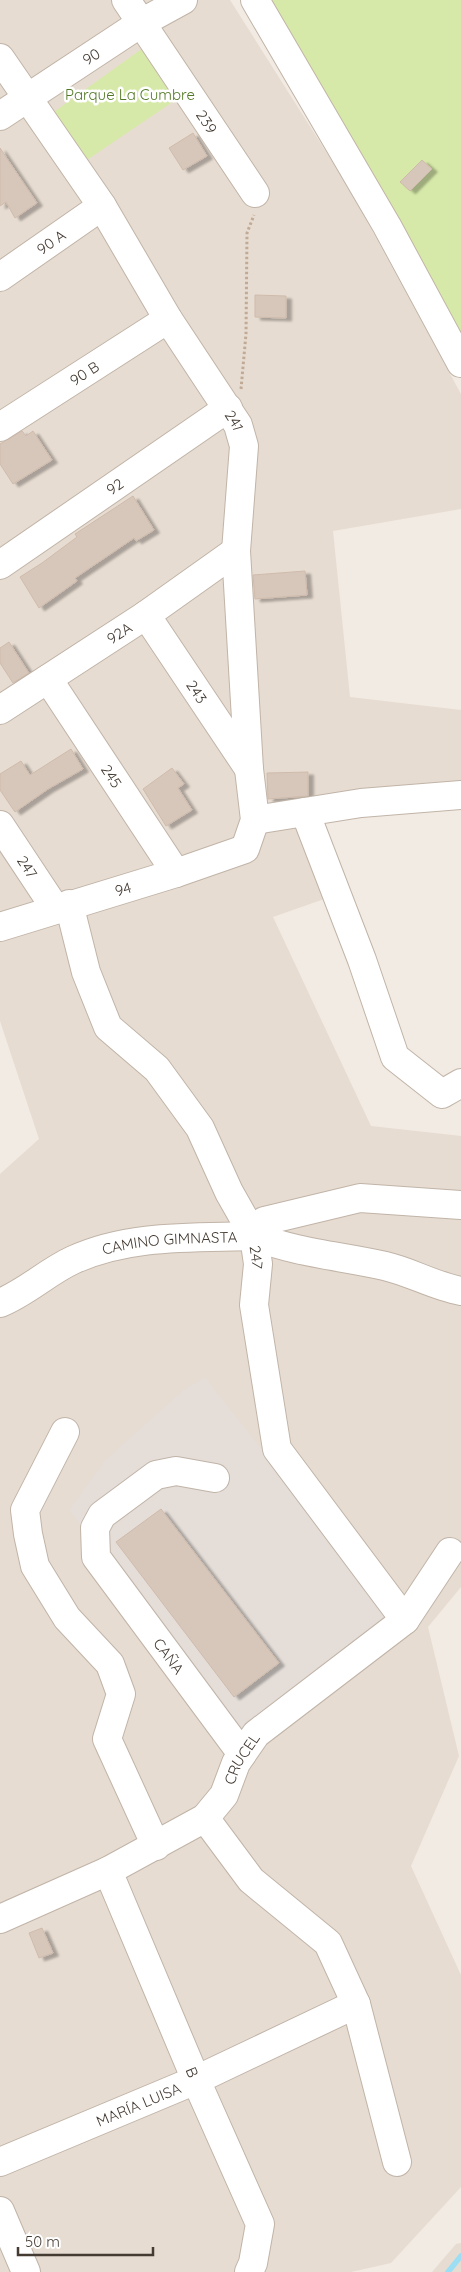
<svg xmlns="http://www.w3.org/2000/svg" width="461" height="2272" font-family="Quicksand,sans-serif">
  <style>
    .residential { fill: #e7dcd1 }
    .industrial { fill: #e4ddd8 }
    .green { fill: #d7e9a9 }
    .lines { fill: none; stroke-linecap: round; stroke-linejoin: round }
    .stream { stroke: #9cdef3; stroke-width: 5.5 }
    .building { fill: #d7c7bb; stroke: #cfbbab; filter: url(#shadow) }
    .minor-casing { stroke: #c1b4a8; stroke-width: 30 }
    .path { stroke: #c0aa96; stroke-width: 3; stroke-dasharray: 2.5 2.5; stroke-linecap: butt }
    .minor { stroke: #fff; stroke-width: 28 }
    .labels { text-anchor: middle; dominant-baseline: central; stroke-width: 5; stroke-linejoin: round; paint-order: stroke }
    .street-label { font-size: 15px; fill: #443b33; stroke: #fff }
    .park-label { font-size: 15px; fill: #527825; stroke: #fff }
  </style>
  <defs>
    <filter id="shadow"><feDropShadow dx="5.5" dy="3" stdDeviation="1" flood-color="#0004"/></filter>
  </defs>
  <rect width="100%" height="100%" fill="#f2ebe3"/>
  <path class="residential" d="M0,0H230L349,188L461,394V509L333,531L350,697L461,710V804L320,820L327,898L273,917L371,1126L461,1136V1587L428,1627L459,1756L411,1866L461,1975V2187L391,2263L351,2272H0V1174L39,1139L0,1021Z
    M461,2243V2272H432L456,2244Z"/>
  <path class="industrial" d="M205,1377L394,1617L241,1735L69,1510L105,1460L183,1390Z"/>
  <path class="green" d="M263,0H461V343Z
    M143,48L180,97L84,162L51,114Z"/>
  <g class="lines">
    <path class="stream" d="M448,2272L461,2256"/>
  </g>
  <path class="building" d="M193,133L207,156L183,170L169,148Z
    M0,148L37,203L15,218L6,202L0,206Z
    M422,160L432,169L410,191L400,182Z
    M255,295L286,296V318L255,317Z
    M22,431L26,436L33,431L52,460L13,484L0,464V444Z
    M133,496L154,530L136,541L134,538L75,578L77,581L39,608L20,577L42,563L77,537L75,534Z
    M305,571L307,595L255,599L253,575Z
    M9,642L29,673L13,683L0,663V648Z
    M71,749L83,769L48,789L15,812L0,790V774L21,761L30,775Z
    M172,768L184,784L178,788L192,810L166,826L143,789Z
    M308,772V796L268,799L267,773Z
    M161,1509L279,1663L234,1697L116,1542Z
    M42,1928L53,1953L39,1958L29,1933Z"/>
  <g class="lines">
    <g class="minor-casing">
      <g id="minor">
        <path id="s1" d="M126,0L255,193"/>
        <path d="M255,0L387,226L461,363"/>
        <path id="s2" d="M0,58L102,206L168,319L238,425L244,446L236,551L249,769L255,820L245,849L176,873L0,927"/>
        <path id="s3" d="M0,116L141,23L183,0"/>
        <path id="s4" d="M0,277L102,206"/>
        <path id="s5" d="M0,427L168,319"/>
        <path id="s6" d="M0,565L228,408"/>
        <path id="s7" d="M146,615L249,769"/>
        <path id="s8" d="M48,679L176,873"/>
        <path id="s9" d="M0,710L146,615L236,551"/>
        <path d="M305,812L362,960L395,1057L442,1094L461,1083"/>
        <path d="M255,820L361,803L461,795"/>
        <path id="s10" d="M0,825L55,908"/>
        <path id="s11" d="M69,904L86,972L108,1027L157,1069L200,1128L229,1192L254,1236L258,1264L254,1305L277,1449L405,1620"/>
        <path d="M254,1236C296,1253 341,1256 385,1266C411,1272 434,1286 461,1291"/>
        <path id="s12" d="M0,1303C27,1292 47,1272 73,1260C129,1234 194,1238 254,1236L264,1221L360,1198L461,1205"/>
        <path d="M65,1432L25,1510L28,1534L35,1566L67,1618L110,1664L121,1694L107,1739L156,1846"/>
        <path id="s13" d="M215,1478L176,1471L156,1475L102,1515L95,1528L96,1557L242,1754"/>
        <path d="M205,1818L251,1880L328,1943L356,2004L397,2162"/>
        <path id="s14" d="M108,1871L196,2080L260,2224L253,2263L249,2272"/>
        <path id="s15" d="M0,1919L108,1871L205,1818L224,1795L236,1763L256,1734L405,1620L450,1552"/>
        <path id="s16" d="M0,2162L196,2080L356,2004"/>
        <path d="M0,2211L26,2272"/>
      </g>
    </g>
    <path class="path" d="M241,389L246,334L247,233L254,215"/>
    <use href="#minor" class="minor"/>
  </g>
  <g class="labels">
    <g class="street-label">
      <text stroke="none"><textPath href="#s3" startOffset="109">90</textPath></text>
      <text stroke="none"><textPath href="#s1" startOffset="146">239</textPath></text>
      <text stroke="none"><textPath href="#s4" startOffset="62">90 A</textPath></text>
      <text stroke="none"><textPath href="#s5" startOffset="100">90 B</textPath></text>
      <text stroke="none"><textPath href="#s2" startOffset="432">241</textPath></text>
      <text stroke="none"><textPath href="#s6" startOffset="139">92</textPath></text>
      <text stroke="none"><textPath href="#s9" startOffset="142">92A</textPath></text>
      <text stroke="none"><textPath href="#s7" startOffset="92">243</textPath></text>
      <text stroke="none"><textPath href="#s8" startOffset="116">245</textPath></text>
      <text stroke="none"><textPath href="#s10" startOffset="50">247</textPath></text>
      <text transform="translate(123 889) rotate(-16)">94</text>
      <text stroke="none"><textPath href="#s12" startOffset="184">CAMINO GIMNASTA</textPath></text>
      <text stroke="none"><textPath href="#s11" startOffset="409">247</textPath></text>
      <text stroke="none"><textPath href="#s13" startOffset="294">CAÑA</textPath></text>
      <text stroke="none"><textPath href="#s15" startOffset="299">CRUCEL</textPath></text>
      <text stroke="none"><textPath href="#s14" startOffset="218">B</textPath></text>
      <text stroke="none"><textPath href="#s16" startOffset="150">MARÍA LUISA</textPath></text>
    </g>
    <g class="park-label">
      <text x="130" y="94">Parque La Cumbre</text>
    </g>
  </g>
  <path d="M18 2247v8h135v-8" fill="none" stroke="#443b33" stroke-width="2.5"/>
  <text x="25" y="2247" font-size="15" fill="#443b33" stroke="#ffffff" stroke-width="4" paint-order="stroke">50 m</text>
</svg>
